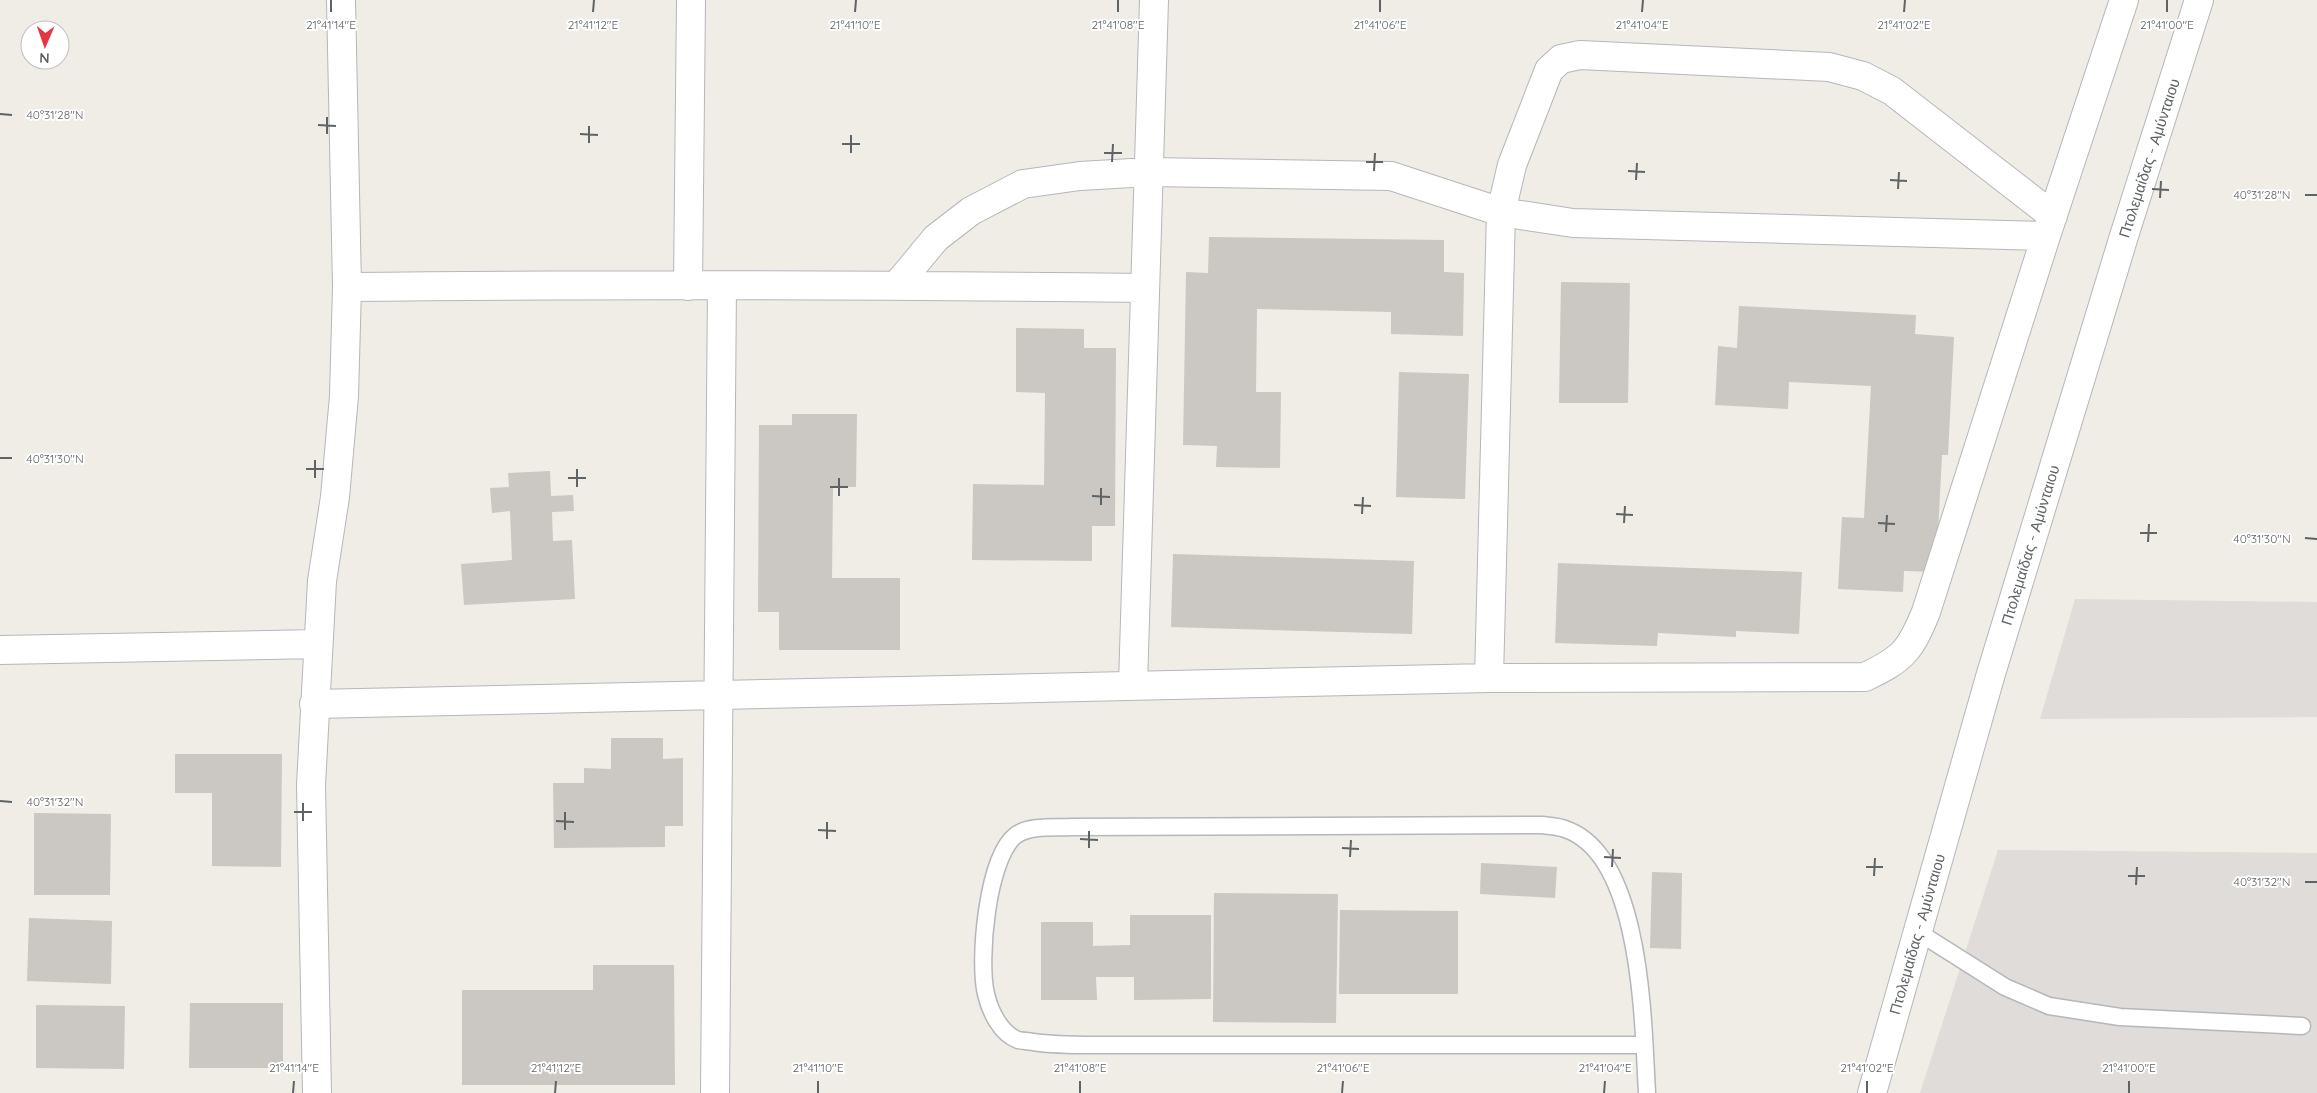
<svg xmlns="http://www.w3.org/2000/svg" width="2317" height="1093" font-family="Quicksand,sans-serif">
  <style>
    .industrial { fill: #dfdcd9 }
    .building { fill: #cbc7c3 }
    .lines { fill: none; stroke-linecap: round; stroke-linejoin: round }
    .service-casing { stroke: #b4b7bb; stroke-width: 19 }
    .minor-casing { stroke: #b4b7bb; stroke-width: 30 }
    .secondary-casing { stroke: #b3b7ba; stroke-width: 30 }
    .service { stroke: #fff; stroke-width: 16 }
    .minor { stroke: #fff; stroke-width: 28 }
    .secondary { stroke: #fff; stroke-width: 28 }
    .ticks { fill: none; stroke: #5e6366; stroke-width: 2 }
    .labels { text-anchor: middle; dominant-baseline: central; stroke-width: 4; stroke-linejoin: round; paint-order: stroke }
    .street-label { font-size: 15px; fill: #5e6366; stroke: #fff }
    .ticks-label { font-size: 12px; text-anchor: middle; fill: #5e6366; stroke: #fff; stroke-width: 4; stroke-linejoin: round; paint-order: stroke }
  </style>
  <rect width="100%" height="100%" fill="#f0ece6"/>
  <path class="industrial" d="M2075,599L2317,602V717L2040,719Z
    M1998,850L2317,853V1093H1920Z"/>
  <path class="building" d="M1209,237L1444,240V272L1464,273L1463,336L1391,334V312L1257,309L1256,392H1281L1280,468L1216,467L1217,446L1183,445L1186,272L1208,273Z
    M1561,282L1630,283L1628,403H1559Z
    M1739,306L1916,315L1915,334L1954,337L1948,455H1942L1936,572L1904,571L1903,592L1838,589L1842,517L1864,518L1871,386L1789,382L1788,409L1715,405L1718,346L1737,348Z
    M1016,328L1084,329V348H1116L1115,526H1092V561L972,560L973,484L1044,485L1045,393L1016,392Z
    M1399,372L1469,374L1465,499L1396,497Z
    M792,414H857L856,487H833L832,578H900V650H779V612H758L759,425H792Z
    M550,471L551,496L573,495L574,511L552,512L553,541L572,540L575,599L464,605L461,564L512,560L510,511L492,513L490,488L509,487L508,473Z
    M1173,554L1414,561L1412,634L1171,627Z
    M1558,563L1802,572L1799,634L1736,631V637L1658,633L1657,646L1555,643Z
    M611,738H663V759L683,758V826H665V847L554,848L553,783H584V768L611,769Z
    M175,754H282L281,867L212,866V793H175Z
    M34,813L111,814L110,895H34Z
    M1481,863L1557,867L1555,898L1480,894Z
    M1652,872L1682,873L1681,949L1650,948Z
    M1214,893L1338,894L1336,1023L1213,1022Z
    M1340,910L1458,911V994H1339Z
    M1130,915H1211V999L1134,1000V977H1096L1097,1000H1041V922H1093V946L1130,945Z
    M29,918L112,921L111,984L27,981Z
    M593,965H674L675,1085H462V990H593Z
    M190,1003H283V1068H189Z
    M36,1005L125,1006L124,1069L36,1068Z"/>
  <g class="lines">
    <g class="service-casing">
      <path id="service" d="M1918,932L2005,987L2049,1006L2120,1017L2302,1026
        M1644,1045H1116C1088,1045 1060,1046 1033,1042C1028,1041 1022,1041 1018,1040C1000,1033 990,1011 986,994C978,961 987,857 1016,835C1031,825 1054,828 1072,827L1542,825C1549,826 1558,826 1565,829C1643,855 1643,1026 1647,1093"/>
    </g>
    <g class="minor-casing">
      <path id="minor" d="M897,285L936,238L971,211L1023,184L1080,176L1149,172L1391,176L1501,212L1573,223L2046,236
        M688,286L691,0
        M347,287C613,284 879,285 1145,288
        M0,650L318,644
        M1489,678L1501,212L1512,165L1549,70L1561,59L1580,55L1829,67L1863,76L1892,91L2053,216
        M1133,685L1154,0
        M314,704L1489,678L1865,677C1903,659 1910,651 1926,612L2046,236L2124,0
        M317,1093L311,785L322,581L335,497L344,396L347,287L341,0
        M715,1093L722,286"/>
    </g>
    <g class="secondary-casing">
      <path id="secondary" d="M1872,1093L1990,677L2124,236L2199,0"/>
    </g>
    <use href="#service" class="service"/>
    <use href="#minor" class="minor"/>
    <use href="#secondary" class="secondary"/>
  </g>
  <path class="ticks" d="M331,12V0M593,12L594,0M855,12L856,0M1118,12V0M1380,12V0M1642,12L1643,0M1904,12L1905,0M2167,12V0M0,114L12,115M318,125L336,126M327,134V117M580,134L598,135M589,143V126M842,144H860M851,153V135M1104,153H1122M1112,162L1113,144M1366,162H1383M1374,171L1375,153M1628,171L1645,172M1636,180L1637,163M1890,180L1907,181M1898,189L1899,172M2152,189L2169,190M2305,195H2317M2160,198L2161,181M0,458H12M306,469H324M315,478V460M568,478H586M577,487V469M830,487H848M839,496V478M1092,496L1110,497M1101,505V488M1354,505L1371,506M1362,514L1363,497M1616,514L1633,515M1624,523L1625,506M1878,523L1895,524M1886,532L1887,515M2140,533H2157M2305,538L2317,539M2148,542L2149,524M0,801L12,802M294,812H312M303,821V803M556,821L574,822M565,830V812M818,830L836,831M827,839V822M1080,839L1098,840M1089,848V831M1342,848L1359,849M1350,857L1351,840M1604,857L1621,858M1612,867L1613,849M1866,867H1883M1874,876L1875,858M2128,876H2145M2305,882H2317M2136,885L2137,867M293,1093L294,1081M555,1093L556,1081M818,1093V1081M1080,1093V1081M1342,1093L1343,1081M1604,1093L1605,1081M1867,1093V1081M2129,1093V1081"/>
  <g class="labels">
    <g class="street-label">
      <text transform="translate(2149 158) rotate(-72)">Πτολεμαίδας - Αμύνταιου</text>
      <text transform="translate(2030 545) rotate(-73)">Πτολεμαίδας - Αμύνταιου</text>
      <text transform="translate(1917 934) rotate(-74)">Πτολεμαίδας - Αμύνταιου</text>
    </g>
  </g>
  <g class="ticks-label">
    <text x="331" y="29">21°41'14"E</text>
    <text x="593" y="29">21°41'12"E</text>
    <text x="855" y="29">21°41'10"E</text>
    <text x="1118" y="29">21°41'08"E</text>
    <text x="1380" y="29">21°41'06"E</text>
    <text x="1642" y="29">21°41'04"E</text>
    <text x="1904" y="29">21°41'02"E</text>
    <text x="2167" y="29">21°41'00"E</text>
    <text x="55" y="119">40°31'28"N</text>
    <text x="2262" y="199">40°31'28"N</text>
    <text x="55" y="463">40°31'30"N</text>
    <text x="2262" y="543">40°31'30"N</text>
    <text x="55" y="806">40°31'32"N</text>
    <text x="2262" y="886">40°31'32"N</text>
    <text x="294" y="1072">21°41'14"E</text>
    <text x="556" y="1072">21°41'12"E</text>
    <text x="818" y="1072">21°41'10"E</text>
    <text x="1080" y="1072">21°41'08"E</text>
    <text x="1343" y="1072">21°41'06"E</text>
    <text x="1605" y="1072">21°41'04"E</text>
    <text x="1867" y="1072">21°41'02"E</text>
    <text x="2129" y="1072">21°41'00"E</text>
  </g>
  <g transform="translate(45 45) rotate(182)"><circle r="24" fill="#ffffff" stroke="#bfc1c2"/>
  <path d="M0-4L9 19L0 12L-9 19Z" fill="#e53740"/>
  <text y="-8" font-size="14" font-weight="bold" text-anchor="middle" fill="#5e6366">N</text>
  </g>
</svg>
